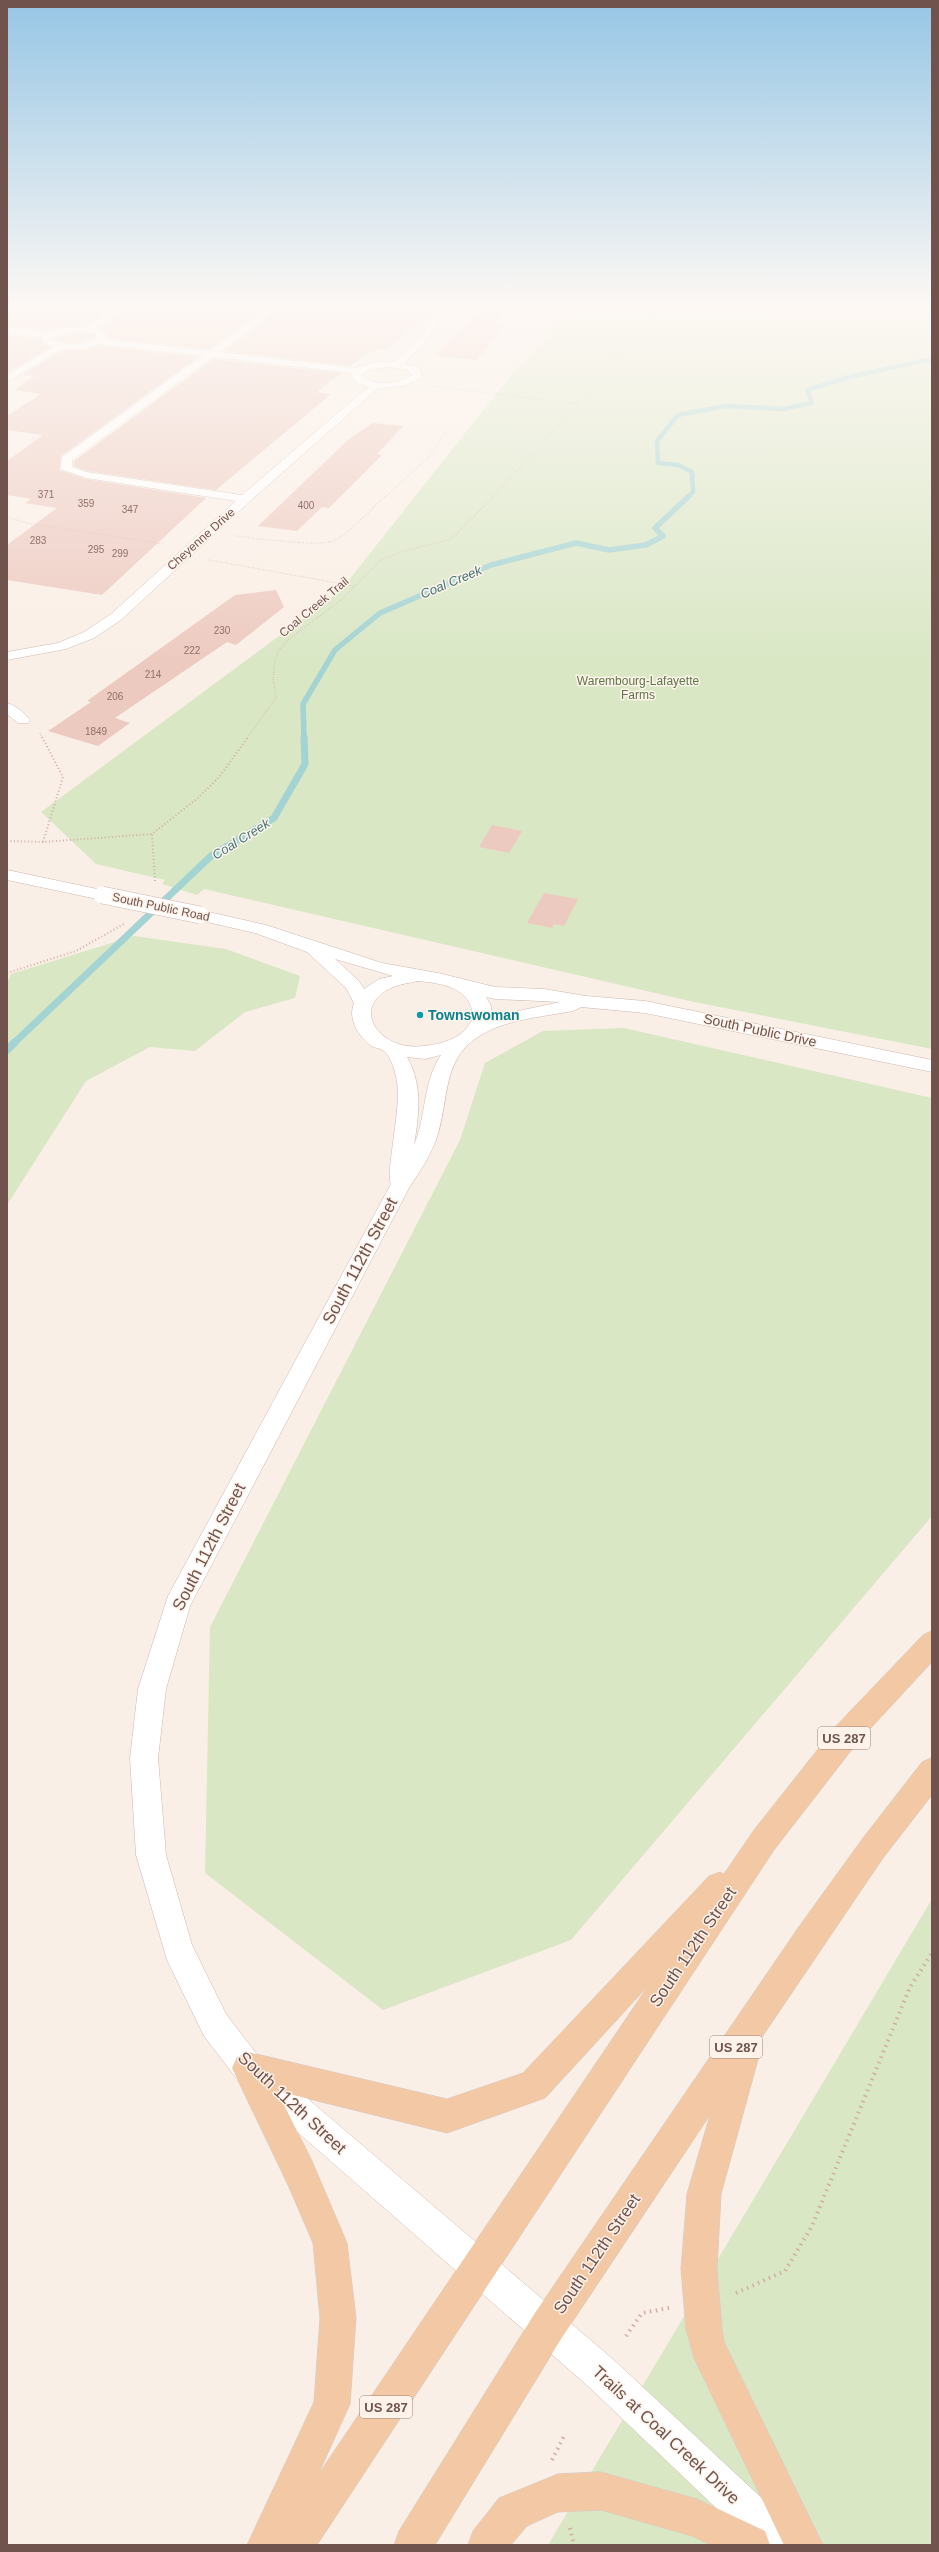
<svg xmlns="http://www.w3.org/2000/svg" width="939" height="2552" font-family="Helvetica,sans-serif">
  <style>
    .green { fill: #d9e7c5 }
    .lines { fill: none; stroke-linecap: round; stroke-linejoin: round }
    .stream-far3 { stroke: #a3d3d2; stroke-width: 4.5 }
    .stream-far2 { stroke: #a3d3d2; stroke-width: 5.5 }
    .stream-far1 { stroke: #a3d3d2; stroke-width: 7 }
    .stream { stroke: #a3d3d2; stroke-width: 8 }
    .building { fill: #edcac0 }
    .minor-casing { stroke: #cdb7b0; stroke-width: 1 }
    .major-casing { stroke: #d4cbca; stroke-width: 1 }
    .path-far3 { stroke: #d2ada3; stroke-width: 1; stroke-dasharray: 0.5 1.5; stroke-linecap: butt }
    .path-far2 { stroke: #d2ada3; stroke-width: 1.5; stroke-dasharray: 0.5 2; stroke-linecap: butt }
    .path-far1 { stroke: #d2ada3; stroke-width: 2; stroke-dasharray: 1 2.5; stroke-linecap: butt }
    .path { stroke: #d2ada3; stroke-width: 4; stroke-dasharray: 1.5 4.5; stroke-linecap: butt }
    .minor { fill: #fff; fill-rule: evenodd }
    .major { fill: #f3c8a4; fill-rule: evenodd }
    .minor-bridge-casing { stroke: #cdb7b0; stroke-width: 18; stroke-linecap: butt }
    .minor-bridge { stroke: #fff; stroke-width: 17 }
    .culture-dot { fill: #0f9aa8; stroke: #fdf3eb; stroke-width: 1.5 }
    .labels { text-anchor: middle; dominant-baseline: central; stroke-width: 3; stroke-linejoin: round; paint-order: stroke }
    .far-number-label { font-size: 10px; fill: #90716a }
    .far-street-label { font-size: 12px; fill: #71534d; stroke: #fdf3eb }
    .far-park-label { font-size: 12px; fill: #5d7646; stroke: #fdf3eb }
    .far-water-label { font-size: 13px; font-style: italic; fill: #427675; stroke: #fdf3eb }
    .shield { fill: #fdf3eb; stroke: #9b837c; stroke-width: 1 }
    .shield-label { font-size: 13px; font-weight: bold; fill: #71534d }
    .culture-label { font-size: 14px; font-weight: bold; fill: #0d838f; stroke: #fdf3eb; text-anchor: start }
    .street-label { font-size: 14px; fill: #71534d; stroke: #fdf3eb }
    .near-street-label { font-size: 17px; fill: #71534d; stroke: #fdf3eb }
  </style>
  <rect width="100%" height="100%" fill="#faefe6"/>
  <path class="green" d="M575,306H932V1049L694,1002L204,889L197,895L162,884L165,880L96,864L41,812L341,590L508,379Z
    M134,936L226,949L300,976L295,998L245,1012L195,1051L150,1047L86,1081L7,1205V983L11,974Z
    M624,1028L932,1098V1516L571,1940L383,2010L205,1873L210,1627L460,1140L485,1063L543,1031Z
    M932,1899V2545H548Z"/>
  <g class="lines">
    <path class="stream-far3" d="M688,497L693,492L692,472L678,465L658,463L657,441L678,415L726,406L784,409L812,403L807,390L853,376L932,359"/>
    <path class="stream-far2" d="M304,738L303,704L335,650L380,613L491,565L576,543L609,550L646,545L663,536L655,528L689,496"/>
    <path class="stream-far1" d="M13,1044L211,856L274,818L305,764L304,737"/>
    <path class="stream" d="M7,1050L14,1043"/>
  </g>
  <path class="building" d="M7,306H115L86,326H65L47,330L7,326Z
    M130,306H269L209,349L108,338L107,333L100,328Z
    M283,306H439L386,350L378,348L373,353L368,352L350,366L224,351Z
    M484,306H506L496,325H504L477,360L435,356Z
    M73,334H92L95,336L75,343L54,339Z
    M7,335L42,338V343L50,347L7,373Z
    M99,346L198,357L61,456L59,470L86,479L206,498L102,595L7,580V545L57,508L25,503L31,499L7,495V461L43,435L7,430V416L41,394L14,390L34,376L22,375L63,350H84Z
    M213,359L341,373L317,392L331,394L216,490L87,471L74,466V461Z
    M373,423L403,426L377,454L382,455L329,508L322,507L297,531L258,526L349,439Z
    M276,590L284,607L236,645L227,642L115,718L130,723L98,746L48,731L91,702L87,701L235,595Z
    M492,825L522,831L509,853L479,847Z
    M544,893L578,899L564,926L554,924L552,928L527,923Z"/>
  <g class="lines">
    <g class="minor-casing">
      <path id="minor" d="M118,306H129L97,328L106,334V339L209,351L272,306H282L220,352L356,368L374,362H394L418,340L441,306H450L424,344L404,364L415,366L421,371V378L404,386L378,388L249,502L121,620L94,638L66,649L7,660V652L58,643L84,632L111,614L236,501L86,478L60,469L62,457L202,356L99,344L84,349H63L7,382V375L53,347L43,342V337L7,333V327L47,332L65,327H86ZM73,332L93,333L97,336C87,346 63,347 51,339L60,334ZM213,357L352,373L351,376L357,383L368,387L242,495L87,472L72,467V460ZM388,367L408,370L412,375C399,384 374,387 361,375L368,370Z
        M7,703C15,705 25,713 30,720L28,723H18L7,714Z
        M7,870L102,890L108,891L110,895L108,899L102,900L7,880Z
        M200,910L266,925L382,963L438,973L495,987L544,989L586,996L645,1001L932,1060V1072L645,1013L581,1007L573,1011C547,1016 520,1018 495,1028C441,1051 451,1088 438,1134C432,1154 420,1171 409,1188L190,1606L166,1689L158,1758L166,1855L192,1945L226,2014L259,2057L615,2361L797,2531L802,2545H755L589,2387L237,2079L204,2036L167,1960L136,1855L130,1758L138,1689L168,1596L391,1184C385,1175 402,1105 397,1082C396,1073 391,1057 384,1051C380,1048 374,1048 370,1045C357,1034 348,1019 354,1003L346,988L307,952L255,933L194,919L191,915L194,911ZM335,959L393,976L379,979L364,989L359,981ZM418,981C442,983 472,988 473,1017C468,1032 455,1039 441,1043C428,1046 415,1048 402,1045C370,1036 357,1004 391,988C399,984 410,983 418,981ZM486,997L495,999L560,1002L491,1017V1006ZM441,1055C422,1084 427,1114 414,1145C419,1115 423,1085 407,1057L425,1059Z"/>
    </g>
    <g class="major-casing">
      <path id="major" d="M932,1631V1662L857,1743L774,1850L317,2545H247L314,2402L320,2318L313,2243L288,2185L232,2068L237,2057L248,2052L447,2099L523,2073L709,1876L720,1872L724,1874L754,1830L837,1725L923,1635ZM648,1986L318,2475L350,2404L356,2318L347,2243L312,2161L277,2091L447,2133L545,2098Z
        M932,1758V1795L883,1858L760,2040L762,2045L721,2194L717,2269L722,2329L724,2342L823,2545H784L694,2358L686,2329L681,2269L687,2194L710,2115L561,2339L435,2545H394L399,2531L535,2313L798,1928L863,1838L922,1762Z
        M601,2472L697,2499L765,2531L770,2545H710L692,2536L601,2510L558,2512L527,2526L511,2545H468L473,2531L499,2498L558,2474Z"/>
    </g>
    <path class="path-far3" d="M431,386L578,404
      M385,497L428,458L446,432
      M493,497L607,373L615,357L663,306"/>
    <path class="path-far2" d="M7,517L27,523L164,544
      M236,536C252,538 321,547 333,541C353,531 369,510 386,496
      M209,560L354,586
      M40,733L42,738
      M247,738L276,698L273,679L275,660L279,650L288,640L342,599L381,560L401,552L451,539L494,496"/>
    <path class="path-far1" d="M42,737L63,777L43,842
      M7,841L43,842L152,834
      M155,881L152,834L198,798L220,776L248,737
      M7,973L76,951L124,924"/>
    <path class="path" d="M736,2293L785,2271L812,2226L910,1987L932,1953
      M626,2336L642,2313L669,2308
      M552,2460L564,2436
      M570,2528L574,2545"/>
    <use href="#minor" class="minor"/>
    <use href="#major" class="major"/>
    <g class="minor-bridge-casing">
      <path id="minor-bridge" d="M102,895L200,915"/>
    </g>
    <use href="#minor-bridge" class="minor-bridge"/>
  </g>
  <linearGradient id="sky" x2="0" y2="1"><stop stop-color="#96c6e5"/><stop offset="0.46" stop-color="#fdf8f4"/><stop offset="1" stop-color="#fdf8f4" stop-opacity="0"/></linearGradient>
  <rect width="939" height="664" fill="url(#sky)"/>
  <circle class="culture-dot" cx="420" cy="1015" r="4"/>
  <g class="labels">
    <g class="far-number-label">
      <text x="46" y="494">371</text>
      <text x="86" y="503">359</text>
      <text x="306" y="505">400</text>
      <text x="130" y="509">347</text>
      <text x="38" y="540">283</text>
      <text x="96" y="549">295</text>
      <text x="120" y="553">299</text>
      <text x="222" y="630">230</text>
      <text x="192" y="650">222</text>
      <text x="153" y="674">214</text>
      <text x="115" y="696">206</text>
      <text x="96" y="731">1849</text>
    </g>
    <g class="far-street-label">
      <text transform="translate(201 539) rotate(-42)">Cheyenne Drive</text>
      <text transform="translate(314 607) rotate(-40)">Coal Creek Trail</text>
      <text transform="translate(161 907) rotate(12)">South Public Road</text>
    </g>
    <g class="far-park-label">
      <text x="638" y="681">Warembourg-Lafayette<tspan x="638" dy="14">Farms</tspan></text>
    </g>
    <g class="far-water-label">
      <text transform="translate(451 582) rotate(-23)">Coal Creek</text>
      <text transform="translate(241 839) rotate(-32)">Coal Creek</text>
    </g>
    <g class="shield">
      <rect x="818" y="1727" width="52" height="22" rx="3"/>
      <rect x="710" y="2036" width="52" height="22" rx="3"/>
      <rect x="360" y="2396" width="52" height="22" rx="3"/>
    </g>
    <g class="shield-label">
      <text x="844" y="1738">US 287</text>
      <text x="736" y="2047">US 287</text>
      <text x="386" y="2407">US 287</text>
    </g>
    <g class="culture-label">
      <text x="428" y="1015">Townswoman</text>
    </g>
    <g class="street-label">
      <text transform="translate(760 1030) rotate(12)">South Public Drive</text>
    </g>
    <g class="near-street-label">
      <text transform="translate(360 1261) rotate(-62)">South 112th Street</text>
      <text transform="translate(209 1547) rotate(-63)">South 112th Street</text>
      <text transform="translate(693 1947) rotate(-56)">South 112th Street</text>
      <text transform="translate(292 2103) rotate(43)">South 112th Street</text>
      <text transform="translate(597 2254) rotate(-56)">South 112th Street</text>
      <text transform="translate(666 2435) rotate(43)">Trails at Coal Creek Drive</text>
    </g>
  </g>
  <rect width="939" height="2552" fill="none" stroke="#71534d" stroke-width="16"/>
</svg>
